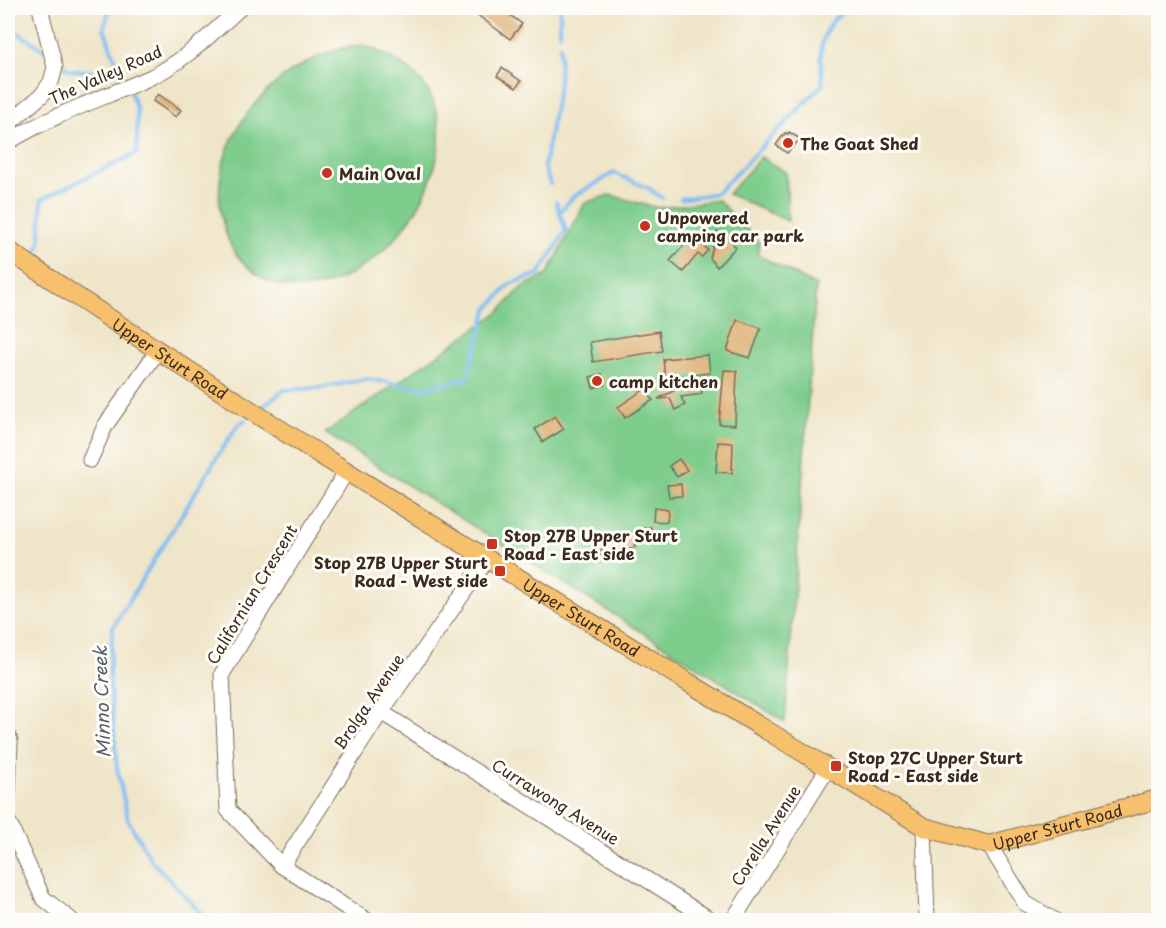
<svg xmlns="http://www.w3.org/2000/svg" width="1166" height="928" font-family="'Playpen Sans',sans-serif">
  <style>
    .green { fill: #7fcd8d; stroke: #5d7c56; stroke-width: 1.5 }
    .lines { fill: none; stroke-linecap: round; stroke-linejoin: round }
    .stream { stroke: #7fbdf3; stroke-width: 4 }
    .building { fill: #e0b379 }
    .minor-casing { stroke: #7a6b5a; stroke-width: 17 }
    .major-casing { stroke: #7a6b5a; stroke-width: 20 }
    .minor { stroke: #fff; stroke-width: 15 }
    .major { stroke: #f7c06c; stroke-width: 18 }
    .poi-dot { fill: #c8321e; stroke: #fdfcf7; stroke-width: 2 }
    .labels { text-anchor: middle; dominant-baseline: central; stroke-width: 6; stroke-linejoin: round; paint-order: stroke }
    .street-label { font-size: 16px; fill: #3b2a1e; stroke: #fdfcf7 }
    .poi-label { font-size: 16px; font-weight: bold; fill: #3b2a1e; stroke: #fdfcf7; text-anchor: start }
    .water-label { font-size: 18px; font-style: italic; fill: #535d69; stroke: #fdfcf7 }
  </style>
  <rect width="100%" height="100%" fill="#fdfcf7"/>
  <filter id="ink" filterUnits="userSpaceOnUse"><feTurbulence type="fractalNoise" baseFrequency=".0167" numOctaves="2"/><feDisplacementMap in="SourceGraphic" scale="12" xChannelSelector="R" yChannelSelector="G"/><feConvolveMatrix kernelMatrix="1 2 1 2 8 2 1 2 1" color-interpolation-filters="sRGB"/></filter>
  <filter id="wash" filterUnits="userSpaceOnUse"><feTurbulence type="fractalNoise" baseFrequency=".008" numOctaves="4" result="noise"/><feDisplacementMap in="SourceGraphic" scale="24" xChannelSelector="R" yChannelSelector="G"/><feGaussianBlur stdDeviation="1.35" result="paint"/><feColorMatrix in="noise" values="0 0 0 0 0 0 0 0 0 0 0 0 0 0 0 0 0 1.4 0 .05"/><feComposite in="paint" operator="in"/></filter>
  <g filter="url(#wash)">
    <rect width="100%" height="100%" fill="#efe5c8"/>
    <path class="green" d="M362,45C386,53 415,68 428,91C482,186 326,356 240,259C229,247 224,229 221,214C207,131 284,53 362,45Z
      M761,157L786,173L788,221L728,194Z
      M609,195L658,208L718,200L759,242L758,255L816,286L785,722L325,433L499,312L522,287L547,275L585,203Z"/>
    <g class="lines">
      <path class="stream" d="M110,8L104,28L120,73
        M8,26L44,50
        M560,34V8
        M59,62L70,70L120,73L122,78
        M550,184L544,167L559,84L560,46
        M681,199L717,193L823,84C819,52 818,28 847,8
        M560,212L574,196L614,173L648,188L662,198
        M33,257L40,244L42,199L137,153V111L131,93
        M262,407L284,390L319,388L367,379L422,388L467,379L487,310L510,284L539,274L566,231L556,202
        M208,920L151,860L128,820L117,768L109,673L113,627L219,454L237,426L245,420"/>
    </g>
    <g id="blocks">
      <path class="building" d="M468,8H500L522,24L510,39Z
        M502,68L521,81L516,88L497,76Z
        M158,94L181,110L176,117L153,101Z
        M789,132L800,139L787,153L776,145L785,133L788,134Z
        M717,232L725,234L736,247L717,267L710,258Z
        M692,236L708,250L702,257L698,254L683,272L670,261Z
        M737,320L761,328L750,358L727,351Z
        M659,331L662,351L593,362L590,342Z
        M708,355L710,373L665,377L663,359Z
        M724,370L737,371L735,425L719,424Z
        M602,374L605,385L593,388L590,377Z
        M700,377L702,394L681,397L685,405L675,410L670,398L658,399Z
        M645,389L653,400L625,418L618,407Z
        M555,416L564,429L543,442L535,429Z
        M718,442L733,443L732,473L716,472Z
        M679,459L687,470L677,477L669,466Z
        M681,484L682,496L669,497L667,485Z
        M654,508L668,510L667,522L653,521Z
        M651,527L653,540L634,544L636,547L615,555L609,562L599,553L606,544L639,529Z"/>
    </g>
  </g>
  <g filter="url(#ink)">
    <use href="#blocks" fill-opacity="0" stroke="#7a6b5a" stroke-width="1.5"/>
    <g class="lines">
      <g class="minor-casing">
        <path id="minor" d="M8,124L42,95L51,82L55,67L40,8
          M8,142C54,114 101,99 149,78C184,62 212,33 240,8
          M90,460L105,426L157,352
          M346,472L222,674L228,810L282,866L366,920
          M381,712L711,920
          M8,735L10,741L8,793
          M8,821L43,898L71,920
          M924,827L927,920
          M989,845L1025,903L1054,920
          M282,866L381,712L487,559
          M733,920L828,768"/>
      </g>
      <g class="major-casing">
        <g id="major">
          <path id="s1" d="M8,250C306,454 617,637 924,827L989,845L1158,799"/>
        </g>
      </g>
      <use href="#minor" class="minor"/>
      <use href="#major" class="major"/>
    </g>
  </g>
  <g class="poi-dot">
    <circle cx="788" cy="143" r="6"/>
    <circle cx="327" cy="173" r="6"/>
    <circle cx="645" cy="226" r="6"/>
    <circle cx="597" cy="381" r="6"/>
    <rect x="486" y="538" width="12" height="12" rx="3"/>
    <rect x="494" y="565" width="12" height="12" rx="3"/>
    <rect x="830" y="760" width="12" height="12" rx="3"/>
  </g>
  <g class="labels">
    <g class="street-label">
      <text transform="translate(105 74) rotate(-24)">The Valley Road</text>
      <text stroke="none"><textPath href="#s1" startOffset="195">Upper Sturt Road</textPath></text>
      <text transform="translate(251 594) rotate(-59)">Californian Crescent</text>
      <text stroke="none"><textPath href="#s1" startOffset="681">Upper Sturt Road</textPath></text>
      <text transform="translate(368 701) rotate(-56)">Brolga Avenue</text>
      <text transform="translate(556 801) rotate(32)">Currawong Avenue</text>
      <text stroke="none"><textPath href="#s1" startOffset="1221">Upper Sturt Road</textPath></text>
      <text transform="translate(765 835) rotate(-58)">Corella Avenue</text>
    </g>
    <g class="poi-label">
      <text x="800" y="143">The Goat Shed</text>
      <text x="339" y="173">Main Oval</text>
      <text x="657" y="217">Unpowered<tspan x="657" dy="18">camping car park</tspan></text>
      <text x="609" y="381">camp kitchen</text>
      <text x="504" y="535">Stop 27B Upper Sturt<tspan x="504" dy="18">Road - East side</tspan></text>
      <text x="488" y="562" text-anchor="end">Stop 27B Upper Sturt<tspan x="488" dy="18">Road - West side</tspan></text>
      <text x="848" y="757">Stop 27C Upper Sturt<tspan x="848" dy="18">Road - East side</tspan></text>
    </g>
    <g class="water-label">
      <text transform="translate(101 702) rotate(-92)">Minno Creek</text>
    </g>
  </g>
  <rect width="1166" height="928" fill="none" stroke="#fdfcf7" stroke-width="30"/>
</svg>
